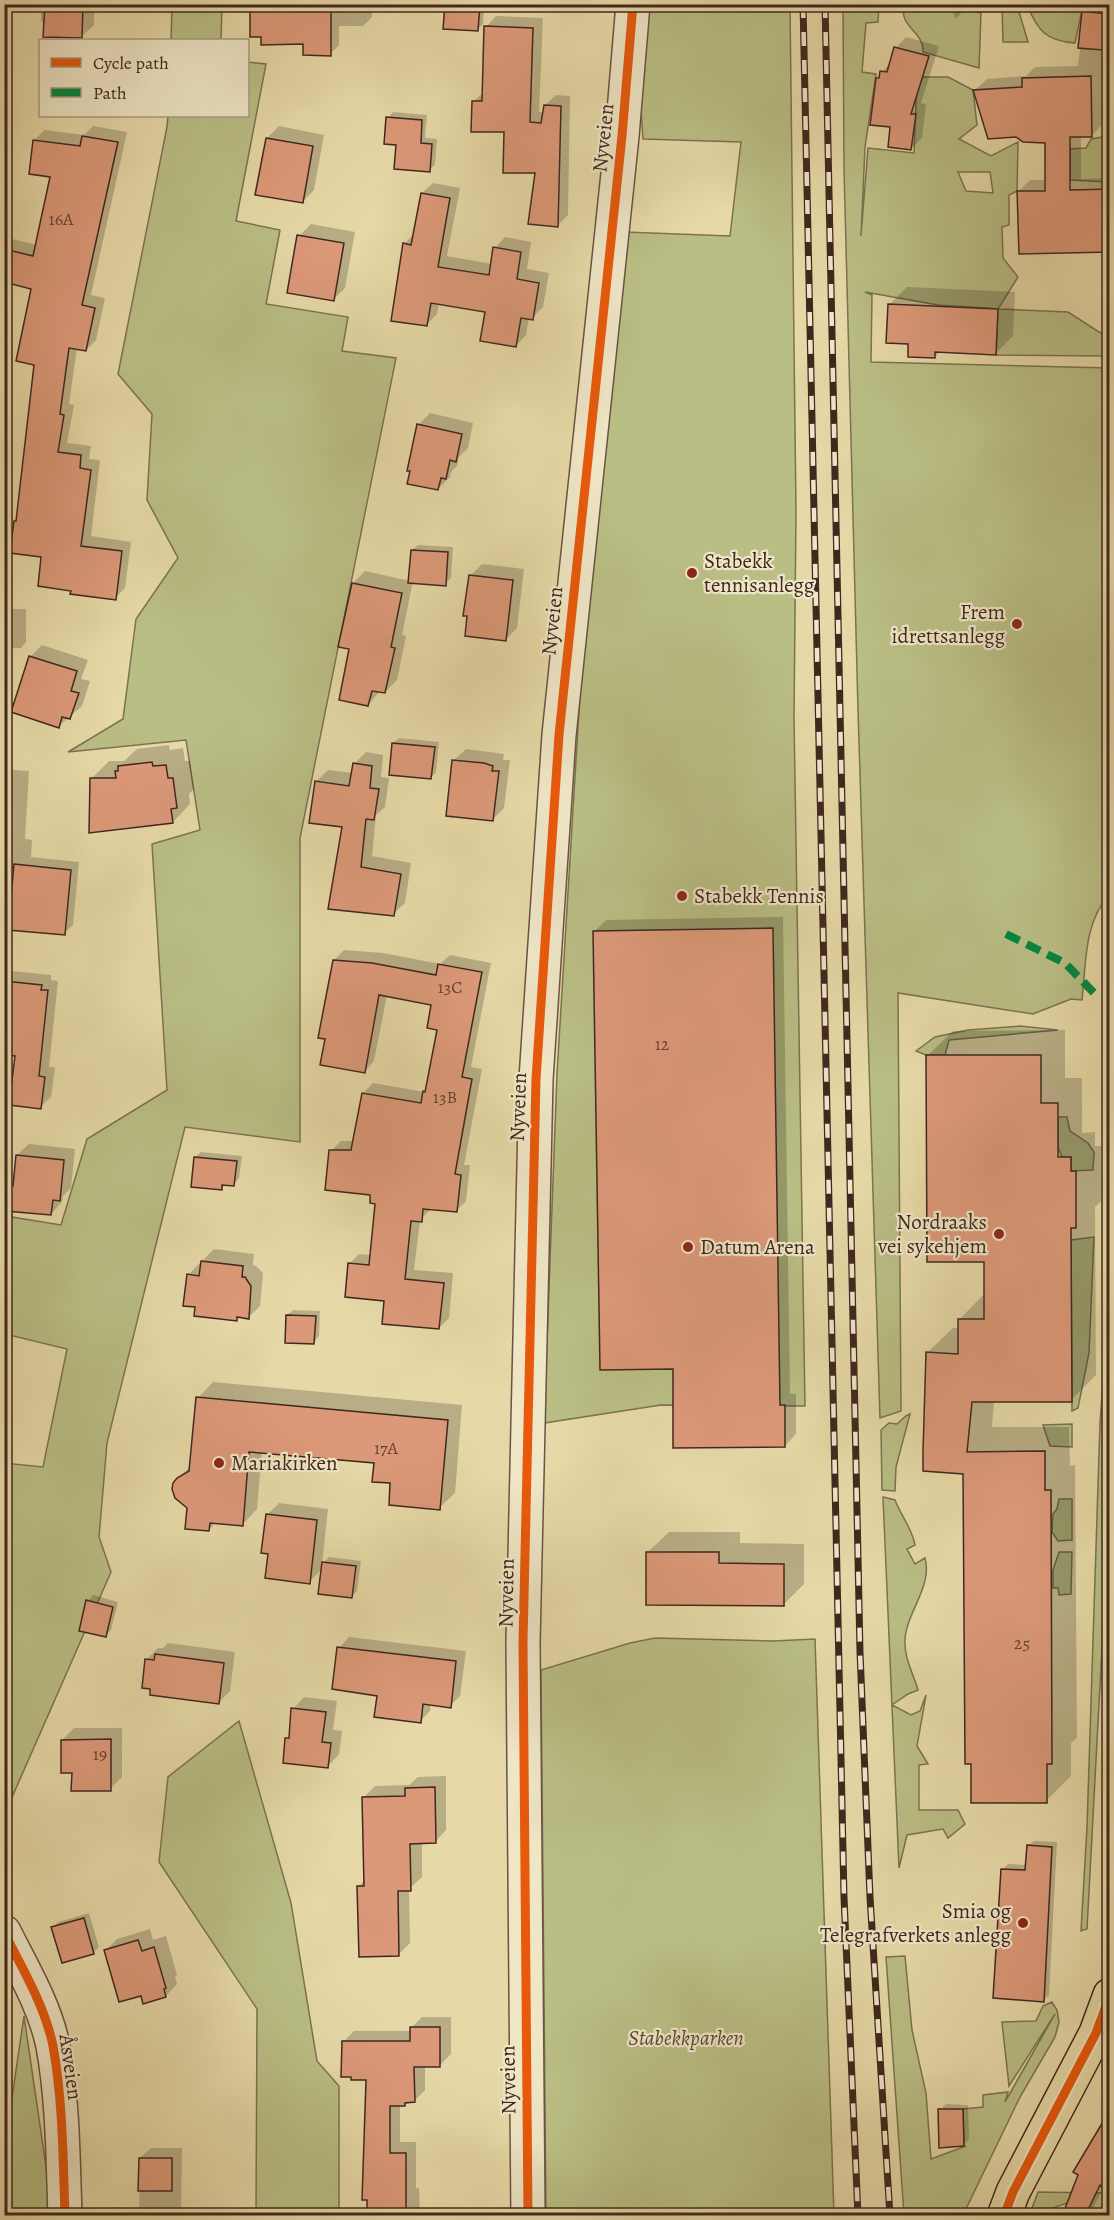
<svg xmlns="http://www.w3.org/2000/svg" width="1114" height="2220" font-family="Alegreya,serif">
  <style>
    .green { fill: #b9be84; stroke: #7c7252; stroke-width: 1.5; fill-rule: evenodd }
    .shadow { fill: #0003 }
    .building { fill: #dc9979; stroke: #40271f; stroke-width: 1.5 }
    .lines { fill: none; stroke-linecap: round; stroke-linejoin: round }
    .minor-casing { stroke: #6a5441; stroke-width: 36 }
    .major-casing { stroke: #40271f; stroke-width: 36 }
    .minor { stroke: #efe6c6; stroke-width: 33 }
    .major { stroke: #e6d9a7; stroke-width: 33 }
    .rail-casing { stroke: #40271f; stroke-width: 7 }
    .rail { stroke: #efe6c6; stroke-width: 4.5; stroke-dasharray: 14; stroke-linecap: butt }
    .quiet { stroke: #00873e; stroke-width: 8; stroke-dasharray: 15 8; stroke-linecap: butt }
    .cycleway-casing { stroke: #efe6c6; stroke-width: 13 }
    .cycleway { stroke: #e8590c; stroke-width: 9 }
    .poi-dot { fill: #8f2418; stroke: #efe6c6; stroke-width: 2 }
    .labels { text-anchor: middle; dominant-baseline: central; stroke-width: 4.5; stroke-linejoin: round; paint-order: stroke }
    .number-label { font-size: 18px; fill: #674436 }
    .street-label { font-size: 21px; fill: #40271f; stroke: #efe6c6 }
    .poi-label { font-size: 21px; fill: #40271f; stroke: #efe6c6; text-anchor: start }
    .park-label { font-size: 21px; font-style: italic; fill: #584533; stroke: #efe6c6 }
  </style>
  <rect width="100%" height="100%" fill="#e6d9a7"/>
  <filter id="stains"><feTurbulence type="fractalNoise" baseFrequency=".00333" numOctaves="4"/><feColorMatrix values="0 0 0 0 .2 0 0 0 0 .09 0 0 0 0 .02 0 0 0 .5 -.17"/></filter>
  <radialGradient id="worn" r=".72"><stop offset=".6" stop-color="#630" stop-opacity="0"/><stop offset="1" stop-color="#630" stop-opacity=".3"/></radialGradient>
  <path class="green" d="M172,5H222L221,40H171Z
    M645,5H790L796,513L794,718L805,1406L661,1405L544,1423L557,1074L581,678L625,232L730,236L741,142L643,139L639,81Z
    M843,5H879L878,22L866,23L862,72L876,74L865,147L861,236L868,148L914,153L917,77H948L973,90L977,125L959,139L991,156L1018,142L1017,191L1009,195V225L1002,227L1003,258L1018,277L998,309L1068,312L1110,339L1109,356L996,355L998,309L938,305L865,292L872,295L871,362L1110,368L1109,895C1084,922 1086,964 1082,1000L1071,999L1033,1014L898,993L901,1411L880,1418L858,710L844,169ZM958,172H990L993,193L966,191Z
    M904,5H919L920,10L961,9L981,13L979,68L923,52C924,36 910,31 905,19C902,14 904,9 904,5Z
    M1002,5H1017L1028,42H1003Z
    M1027,5H1083L1075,43C1046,41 1038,31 1027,5Z
    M248,62L266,64L236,221L280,230L266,304L348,317L342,351L396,358L300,838V1142L185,1127L107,1443L99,1537L111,1572L6,1811L4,1463L43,1467L67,1349L5,1334V1216L61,1225L87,1139L167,1090L152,844L200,830L186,740L68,752L123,719L136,619L178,558L147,500L152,414L118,374L167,127L168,116H248Z
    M1109,136V182L1070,180V149L1086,148L1091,139Z
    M1020,1026L1058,1030L949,1040L945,1055H926L916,1051L935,1037L968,1030Z
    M1058,1117H1067L1070,1131L1088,1143L1094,1152L1093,1170L1071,1171V1157H1062L1058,1147Z
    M1094,1237L1089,1353L1078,1408L1072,1411L1071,1240Z
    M1109,1296L1110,1498L1087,1929L1081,1931L1087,1827L1100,1423Z
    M910,1414L896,1467L895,1491L882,1490L881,1430L889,1423L897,1424L906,1416Z
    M1072,1424V1447L1050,1446L1043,1425Z
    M883,1497L895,1500C901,1516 912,1528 915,1545L907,1549L915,1564L925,1558C933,1586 906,1613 905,1640C904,1658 913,1673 918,1690L908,1694L892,1705L911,1715L920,1711L926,1695L917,1746L928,1764L919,1765V1810H958L965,1824L948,1838L943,1829L907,1835L899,1868Z
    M1059,1499H1072V1540L1058,1541L1052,1532L1053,1514L1057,1509Z
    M1059,1552H1072L1071,1594L1059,1595L1058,1588H1053V1570Z
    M655,1638L773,1641L815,1639L834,2215H546L541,1670L630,1643Z
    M239,1721L291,1903L317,2061L339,2086V2215H256L257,2009L159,1862L168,1777Z
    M905,1956L912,2030L926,2093L931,2159L966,2146H964L963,2109L983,2107V2095L1008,2092L1005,2102L1055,2014L1009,2086L1002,2022L1036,2021L1043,2006L1052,2002L1057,2010L1059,2022L1055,2037L1020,2097L963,2215H904L886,1957Z
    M24,2016L51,2201V2215L5,2216V2145Z
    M1109,2189V2215H1088L1087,2212L1067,2203L1029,2216L1038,2192L1100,2193Z"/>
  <path class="shadow" d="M41,4H94V25L82,36L41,22Z
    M251,4H372V17L363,26H339V45L330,54L304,42L262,35Z
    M446,4H484L483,24L477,30Z
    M951,4H968V7L955,19Z
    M1091,4H1110V94L1102,95L1103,124L1091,136H1081V179L1110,178V250L1018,192L1030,180H1046V142L975,90L987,79L1026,76L1035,67L1078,66L1084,12Z
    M496,16L543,18L539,112H544L545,105L556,95L570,96L568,215L557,226L536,172L506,131L473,102L484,92L486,27Z
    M906,37L939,46L921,103L926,104L922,138L911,149L892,126L877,78L892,61L896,48Z
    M393,112L427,115L425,138L437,139L435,165L429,170L397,144L388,118Z
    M93,126L127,132L91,295L105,298L96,340L86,350L77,348L69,404L74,405L67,443L91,446L89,459L100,460L91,536L131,542L125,588L115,598L73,589L43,556L18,519L36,363L33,288L4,281V237L37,245L52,175L34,140L45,130L84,135Z
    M279,126L324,135L314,190L302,202L267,138Z
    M433,183L460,188L447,256L492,264L495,248L505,237L531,242L527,269L549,273L543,307L532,318L529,317L526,335L516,346L486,310L439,303L437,314L427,324L404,244L415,233L422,193Z
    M311,224L355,232L345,288L333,300L299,236Z
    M907,287L1015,292L1013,336L995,354L940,351L935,357L910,343L889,305Z
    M430,413L473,423L468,448L459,457L457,466L451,472L450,477L438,489L418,425Z
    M418,545L453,547L451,578L445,584L413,581L402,635L406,636L397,680L385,692L380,691L368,705L353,583L365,571L410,581L412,550Z
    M482,564L524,569L517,628L505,640L470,576Z
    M4,609H26V642L21,648H4Z
    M42,645L88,660L81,679L90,681L82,706L59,726L30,657Z
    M399,738L439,742L436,772L431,778L393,743Z
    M169,745L170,750L183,748L185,761H190L194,789L189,794L190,804L173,822L92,778L109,761H124L137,749Z
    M466,749L504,754L503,760H510L504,808L493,819L454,760Z
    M366,752L383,755L381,777L389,778L385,807L376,815L372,856L411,863L405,903L393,914L330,907L344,826L316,782L328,770L353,773L354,764Z
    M4,769L29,771L25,839L32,840L31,857L79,862L73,925L64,933L15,879L4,878Z
    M783,917L790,1394H796V1434L785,1446L675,1368L595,931L606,920Z
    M344,950L383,953L440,964L450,955L491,963L471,1067L482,1069L464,1165H470L466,1201L456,1211L432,1208L420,1220L414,1270L453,1273L449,1318L439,1328L385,1299L349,1264L359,1254L372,1255L377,1203L331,1151L341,1141H355L363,1093L373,1083L425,1092L427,1089L438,1029L433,1004L387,995L374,1061L364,1072L334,960Z
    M12,971L51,975V980L58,981L49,1067H55L51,1097L40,1107L17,1055L4,1053V979Z
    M1065,1030V1078H1082V1133L1095,1132V1146H1101V1201L1095,1207L1096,1375L1071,1400L994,1401L992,1427H1069L1070,1466L1075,1465L1077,1738L1071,1743V1776L1046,1801L965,1472L927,1353L953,1328H959V1320L984,1294L985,1260L927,1056L953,1031Z
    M29,1144L75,1149L71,1188L63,1196L62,1202L51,1214L9,1186L15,1180L17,1155Z
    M201,1152L242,1156L239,1178L234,1184L226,1183L221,1189L195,1157Z
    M214,1249L254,1254L253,1265L256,1266L263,1273L260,1306L249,1317L239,1316L236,1319L197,1306L188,1275Z
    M293,1310L320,1311L319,1336L314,1342L287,1315Z
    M4,1351L7,1352L4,1372Z
    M213,1382L462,1405L455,1493L439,1508L392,1482L376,1461L262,1451L257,1509L242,1525L216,1522L209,1530L188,1508L178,1479L191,1466L198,1398Z
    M4,1391H9L4,1421Z
    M279,1503L328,1509L322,1564L329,1557L361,1561L357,1591L352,1596L322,1569L309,1582L269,1552L267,1515Z
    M669,1532H740V1543L804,1544V1584L783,1605L648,1552Z
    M93,1595L118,1602L111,1630L105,1636L88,1601Z
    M349,1637L466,1651L460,1696L450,1706L431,1704L430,1711L420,1721L378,1694L339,1648Z
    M168,1643L235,1652L230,1691L218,1703L147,1659L158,1648H163Z
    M304,1697L337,1701L333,1730L342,1731L339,1754L328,1766L287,1739L290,1735L293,1709Z
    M74,1728H122V1777L110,1789L73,1772L62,1740Z
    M446,1776V1830L435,1842H422V1877L409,1889L410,1943L399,1954L359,1886L365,1880L364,1797L375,1786L409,1785L418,1777Z
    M1034,1841L1057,1842L1049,1995L1043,2000L1003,1869L1008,1864L1027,1865L1028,1846Z
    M89,1913L99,1947L93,1953L53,1928L58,1922Z
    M150,1929L153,1940L166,1936L177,1975L175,1977L177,1984L166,1996L144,2002L142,1994L105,1951L117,1939Z
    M422,2017H451V2054L440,2065H425V2090L414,2101L400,2104V2142H416V2188H419L420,2216H368L367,2079L343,2042L354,2031H411V2028Z
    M946,2104L968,2105L969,2139L964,2144L940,2110Z
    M151,2148H182L181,2216H139L140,2158Z
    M1110,2174L1089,2216H1063Z"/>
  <path class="building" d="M45,4H83L82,38L43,37Z
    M250,4H331V56L303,55V44L261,45V37H250Z
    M445,4H480L478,31L443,29Z
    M1082,11L1107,14L1103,50L1078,48Z
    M484,26L533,28L530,122L541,123L544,105L561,106L558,227L528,224L535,173H503L504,132H471L472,101H482Z
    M894,47L929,56L911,114H916L911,150L888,147L890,127L870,125L876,78H879L880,71L887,72Z
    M1091,76L1092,137H1070V190L1110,189V252L1019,254L1017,191H1045V143L1023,142L1016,137L988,139L973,90L1022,87V78Z
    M386,117L422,120L421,143L432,144L430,172L394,169L396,145L384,144Z
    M82,136L118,142L82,305L95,308L86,351L69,348L60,414L64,415L58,452L81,455L80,468L91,470L81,546L122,551L116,600L70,594L71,591L38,586L41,557L10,553L14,521H16L34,365L16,361L31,289L4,282V249L33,256L50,177L29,174L33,140L80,146Z
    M266,138L313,146L303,203L255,195Z
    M421,193L450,198L438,267L489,275L493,247L521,252L517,279L539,283L533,320L521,318L516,347L480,341L485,312L431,303L427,326L391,321L403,243L411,245Z
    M297,235L344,243L334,301L287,293Z
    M888,304L998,309L996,355L935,352V358L908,357V344L886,343Z
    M417,424L462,434L456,462L450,460L446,479L441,478L438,490L407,484L410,471H407Z
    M411,550L448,552L446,586L408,583Z
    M469,575L513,580L506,641L465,636L467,616H463Z
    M352,583L402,593L391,647L395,648L385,693L372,691L368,706L339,700L349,649L338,647Z
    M29,656L77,671L71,691L79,693L70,719L62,717L59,728L11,712Z
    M392,743L435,747L431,779L389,775Z
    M452,760L484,763L493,766L492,771H499L493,821L446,816Z
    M152,762L153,766L166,765L168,778H173L177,808L171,809L173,823L89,833L90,778H116L115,771H118V766Z
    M353,763L372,766L370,788L379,789L374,820L366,819L361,867L401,874L394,916L328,909L342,827L309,823L315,781L349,786Z
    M14,864L71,870L65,935L8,930Z
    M773,928L780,1405H785V1447L673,1448V1369L600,1370L593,931Z
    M333,960L372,963L436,975L438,964L482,972L462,1077L472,1079L455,1174L461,1175L457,1212L423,1209L422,1222L411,1221L405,1279L444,1283L439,1329L382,1324L384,1301L345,1297L348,1263L369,1265L375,1204L370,1203V1195L325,1190L329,1150H351L362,1093L421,1103L423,1091L425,1092L437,1030L427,1028L431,1005L379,995L365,1073L320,1065L325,1039L318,1038Z
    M4,981L42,985L41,990H48L39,1076L45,1077L41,1109L9,1105L15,1056L4,1055Z
    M926,1055H1041V1103H1058V1157H1071V1171H1076V1228H1071L1072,1402H972L967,1452L1045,1451V1490H1051L1052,1764H1047V1803H971V1764H965L963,1474L923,1471V1451L926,1352L958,1354V1319H984V1262H927Z
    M16,1155L64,1160L60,1201L53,1200L51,1215L5,1211L7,1185L13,1186Z
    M194,1157L237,1161L234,1186L222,1185V1190L191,1187Z
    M201,1261L243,1266L242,1277H245L251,1286L249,1319L237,1317V1321L194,1316L195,1307L183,1306L187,1274L199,1276Z
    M286,1315L316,1316L314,1344L285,1343Z
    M196,1397L448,1420L440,1510L389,1505L390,1483L372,1482L374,1463L249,1452L243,1526L210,1523L209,1531L185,1529L187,1508L175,1498L172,1489L173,1483L177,1478L189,1471Z
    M266,1514L317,1520L310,1584L265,1578L268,1554L261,1553Z
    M646,1552H719V1563L784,1564V1606L646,1605Z
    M322,1562L356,1566L352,1598L318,1594Z
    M86,1600L113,1607L106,1637L79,1631Z
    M337,1647L456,1661L451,1708L423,1704L421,1723L374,1717L377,1696L332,1689Z
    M155,1654L224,1663L219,1704L150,1695V1689L142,1688L145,1659L154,1660Z
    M291,1708L326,1712L322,1742L331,1743L328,1768L283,1763L285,1738H289Z
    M111,1739V1791H71L72,1773H61V1740Z
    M435,1787L436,1843L410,1844L411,1891H398L399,1956L359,1957L357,1886H364L362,1797L405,1796V1788Z
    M1027,1845L1052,1847L1044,2002L993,1998L1001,1869L1025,1870Z
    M84,1918L94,1954L62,1963L51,1927Z
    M138,1940L142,1951L154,1947L166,1988L164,1989L166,1997L143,2004L141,1996L119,2002L104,1950Z
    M410,2027H440V2067H414L415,2102L405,2103V2106H390V2153H406V2216H367V2200H362L366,2080H351V2077H341L342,2041H410Z
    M938,2109H963L964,2146L939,2148Z
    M1110,2110V2191L1100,2185L1085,2216H1062L1078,2175L1073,2172Z
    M139,2158H172V2191H138Z"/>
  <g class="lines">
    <g class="minor-casing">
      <path id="minor" d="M4,1932C22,1968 45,2006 53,2046C63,2101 63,2160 65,2216
        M528,2216L523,1642L536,1079L559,735L622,136L633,4"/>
    </g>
    <g class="major-casing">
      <path id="major" d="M1004,2216L1013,2192L1096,2033L1110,1995"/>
    </g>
    <use href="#minor" class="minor"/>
    <use href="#major" class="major"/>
    <g class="rail-casing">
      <path id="rail" d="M803,4L844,1897L858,2216
        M825,4L860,1652L870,1897L890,2216"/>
    </g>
    <use href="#rail" class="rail"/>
    <path class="quiet" d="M1006,934L1065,963L1095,994"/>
    <g class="cycleway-casing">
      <path id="cycleway" d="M4,1932C22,1968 45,2006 53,2046C63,2101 63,2160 65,2216
        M528,2216L523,1642L536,1079L559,735L622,136L633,4
        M1004,2216L1013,2192L1096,2033L1110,1995"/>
    </g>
    <use href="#cycleway" class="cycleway"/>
  </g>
  <g class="poi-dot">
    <circle cx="692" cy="573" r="6"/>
    <circle cx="1017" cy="624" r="6"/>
    <circle cx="682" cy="896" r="6"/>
    <circle cx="999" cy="1234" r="6"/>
    <circle cx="688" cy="1247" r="6"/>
    <circle cx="219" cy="1463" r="6"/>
    <circle cx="1023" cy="1923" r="6"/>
  </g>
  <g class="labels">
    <g class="number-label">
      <text x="61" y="219">16A</text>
      <text x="450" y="987">13C</text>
      <text x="662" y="1044">12</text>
      <text x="445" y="1097">13B</text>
      <text x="386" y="1448">17A</text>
      <text x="1022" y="1643">25</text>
      <text x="100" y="1754">19</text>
    </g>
    <g class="street-label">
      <text transform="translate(603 138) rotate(-84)">Nyveien</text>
      <text transform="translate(552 621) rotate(-84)">Nyveien</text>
      <text transform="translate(518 1107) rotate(-88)">Nyveien</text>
      <text transform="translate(506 1593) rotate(-89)">Nyveien</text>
      <text transform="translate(71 2067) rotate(82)">Åsveien</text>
      <text transform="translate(508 2080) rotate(-91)">Nyveien</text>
    </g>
    <g class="poi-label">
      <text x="704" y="561">Stabekk<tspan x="704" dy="24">tennisanlegg</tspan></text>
      <text x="1005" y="612" text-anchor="end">Frem<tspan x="1005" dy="24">idrettsanlegg</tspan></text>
      <text x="694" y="896">Stabekk Tennis</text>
      <text x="987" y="1222" text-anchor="end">Nordraaks<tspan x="987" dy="24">vei sykehjem</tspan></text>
      <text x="700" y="1247">Datum Arena</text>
      <text x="231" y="1463">Mariakirken</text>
      <text x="1011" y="1911" text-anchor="end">Smia og<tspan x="1011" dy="24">Telegrafverkets anlegg</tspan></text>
    </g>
    <g class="park-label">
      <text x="686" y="2038">Stabekkparken</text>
    </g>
  </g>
  <rect width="1114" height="2220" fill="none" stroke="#e6d9a7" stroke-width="24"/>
  <rect x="6" y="6" width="1102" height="2208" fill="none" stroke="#40271f" stroke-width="3"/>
  <rect x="12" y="12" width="1090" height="2196" fill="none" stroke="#40271f" stroke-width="1.5"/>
  <rect x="39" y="39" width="210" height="78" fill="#efe6c6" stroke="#a99a83" stroke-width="1.5"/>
  <rect x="51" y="58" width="30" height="9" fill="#e8590c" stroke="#a99a83" stroke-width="1.5"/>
  <text x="93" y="69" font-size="18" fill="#40271f">Cycle path</text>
  <rect x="51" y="88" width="30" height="9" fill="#00873e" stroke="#a99a83" stroke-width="1.5"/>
  <text x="93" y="99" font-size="18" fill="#40271f">Path</text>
  <rect width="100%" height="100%" filter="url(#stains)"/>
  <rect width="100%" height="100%" fill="url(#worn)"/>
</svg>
